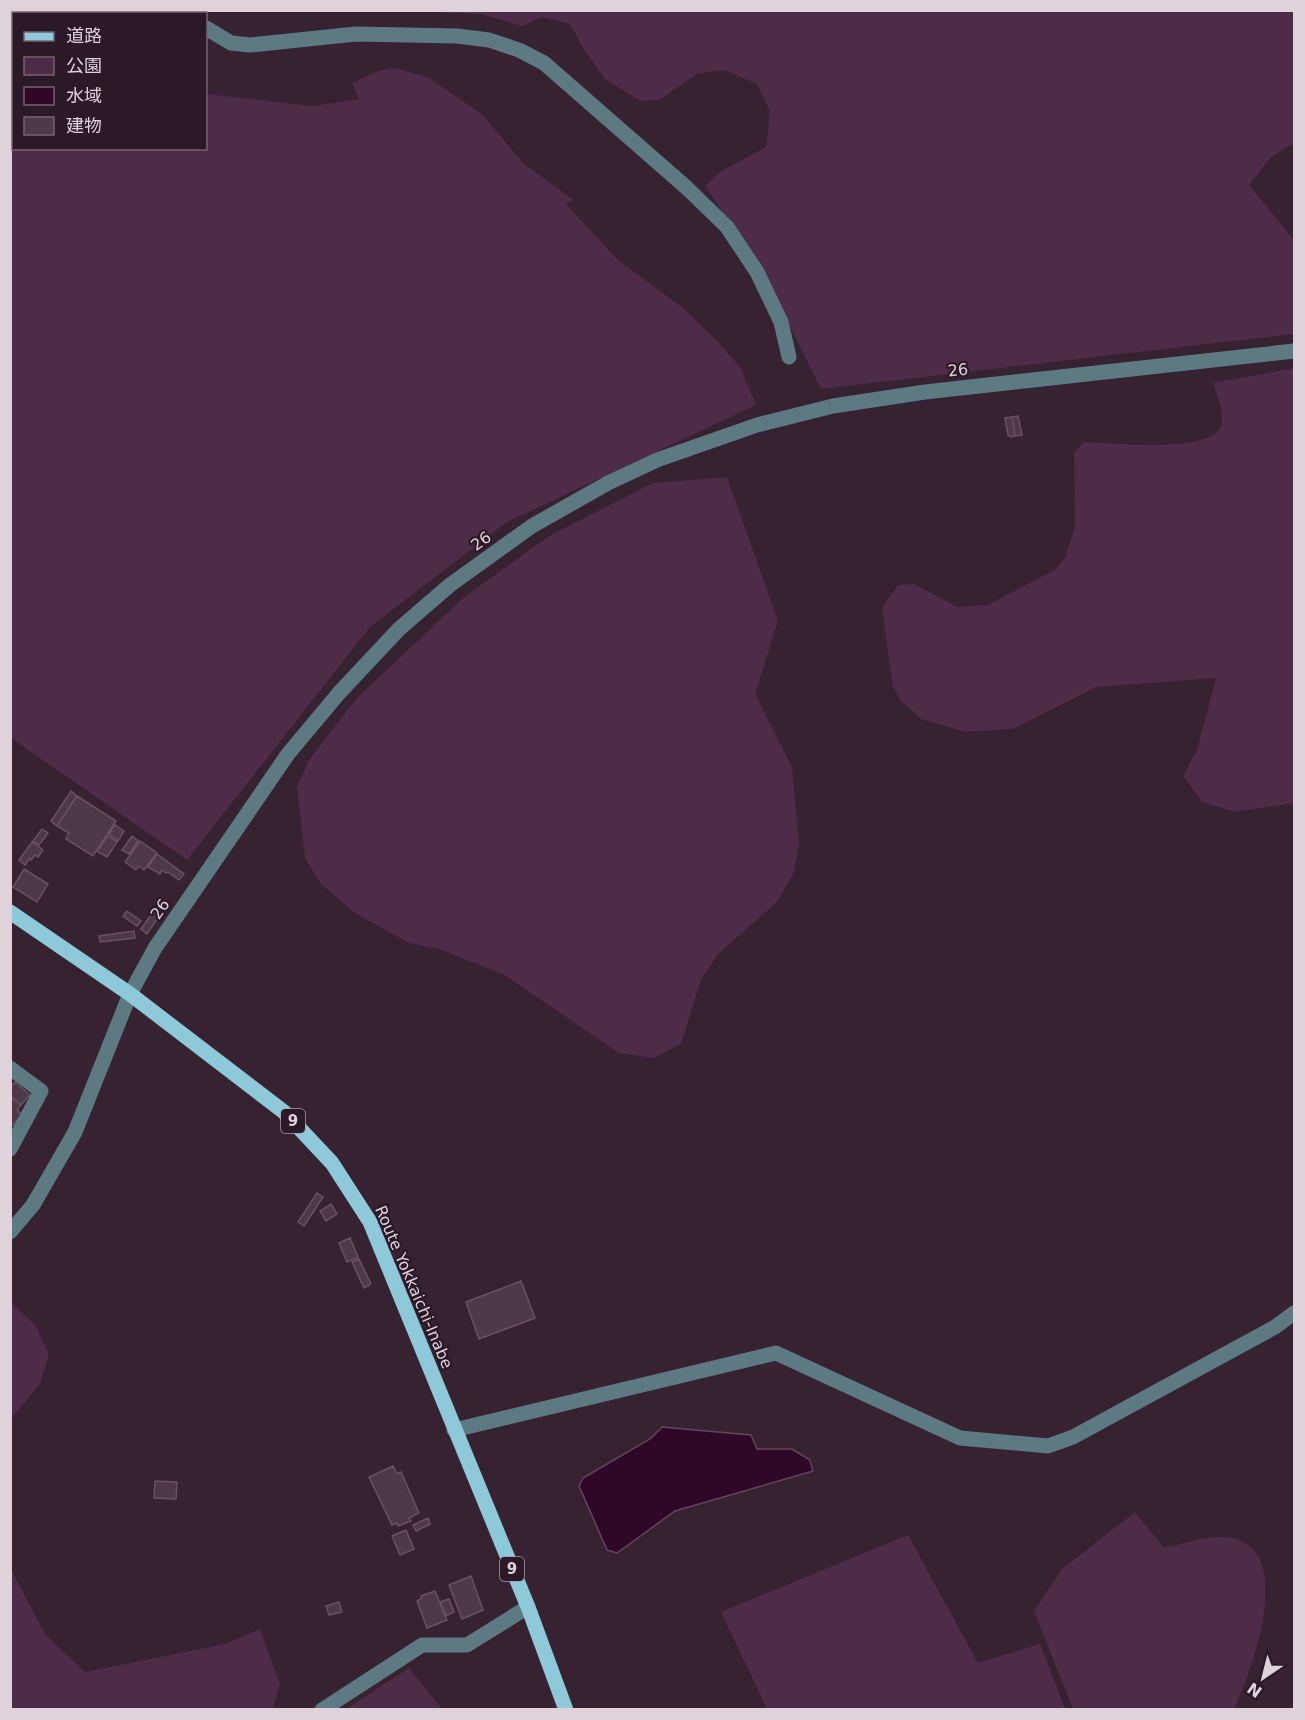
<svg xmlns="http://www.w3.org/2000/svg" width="1305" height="1720" font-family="'DejaVu Sans','Noto Sans JP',sans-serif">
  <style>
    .green { fill: #4e2b46 }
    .water { fill: #2f0827; stroke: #64455d; stroke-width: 1.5 }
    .building { fill: #4e3948; stroke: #685262; stroke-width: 1.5 }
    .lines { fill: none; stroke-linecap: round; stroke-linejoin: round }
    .minor { stroke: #5d7981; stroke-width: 15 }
    .major { stroke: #8dc9d9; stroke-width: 15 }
    .labels { text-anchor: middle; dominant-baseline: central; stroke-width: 4.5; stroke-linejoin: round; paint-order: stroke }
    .shield { fill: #2c1927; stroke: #a99aa5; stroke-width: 1.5 }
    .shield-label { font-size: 15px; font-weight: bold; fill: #dfd2db }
    .street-label { font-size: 16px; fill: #dfd2db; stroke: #2c1927 }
  </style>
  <rect width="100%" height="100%" fill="#362231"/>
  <path class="green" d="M409,11H1294V143L1271,157L1249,185L1294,240V334L821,389L761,268L705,186L720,172L766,147L770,111L757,84L724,70L697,74L659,100L640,101L605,79L585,51L570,24L542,17L522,26L481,14Z
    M396,68L429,78L482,114L524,164L574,200L566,204L618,260L683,308L718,342L740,367L756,405L507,522L370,627L187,860L11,738L10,69H13L14,148H206V94L313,106L359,99L352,83L381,70Z
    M1294,368V803L1235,812L1202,802L1183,776L1197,750L1216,678L1096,687L1013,729L965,732L921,719L900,700L893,687L882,608L898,585L914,584L957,607L988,605L1056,569L1065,558L1075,527L1074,452L1084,442C1110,443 1207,453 1220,428C1226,415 1217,396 1213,383Z
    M727,477L778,621L755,694L792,767L799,844L793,874L777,902L718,954L701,980L681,1044L654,1058L619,1053L503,974L439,949L409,943L355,913L321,884L305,858L297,787L309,760L356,699L463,598L549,536L653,483Z
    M11,1302L35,1325L49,1354L40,1384L11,1419Z
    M1135,1512L1164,1548C1185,1544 1210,1533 1232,1538C1297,1551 1251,1673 1234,1709H1073L1034,1611L1062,1569Z
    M908,1535L978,1663L1040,1644L1065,1709H767L721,1612Z
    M11,1569L45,1634L85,1672L225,1644L260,1629L280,1684L273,1709H11Z
    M409,1668L442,1709H346Z"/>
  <path class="water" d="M662,1427L751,1435L757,1449H792L810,1460L813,1471L675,1511L617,1553L607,1550L579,1486L583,1478L650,1439Z"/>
  <path class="building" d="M1018,416L1022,435L1015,436L1012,417Z
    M1012,417L1015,436L1011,437L1008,435L1005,418Z
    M71,791L77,796L57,826L51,821Z
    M77,796L116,821L93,856L66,839L69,833L57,826Z
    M115,825L124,831L118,841L109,834Z
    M42,829L48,833L39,845L33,841Z
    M108,836L117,842L107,857L97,851Z
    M132,836L138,841L129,854L122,850Z
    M140,841L157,853L144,870L139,866L136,870L125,862Z
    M32,842L43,850L38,857L35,855L31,860L30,858L25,865L19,860Z
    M157,854L184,874L179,880L168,872L166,873L162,870L160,874L148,867Z
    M24,869L48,884L37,902L13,887Z
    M162,899L168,903L147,934L141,929Z
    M127,911L141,921L137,926L123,916Z
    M134,931L135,938L100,942L99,936Z
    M15,1082L30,1095L21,1105L10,1096V1088Z
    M10,1096L21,1105L17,1110L22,1115L10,1128Z
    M317,1193L323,1197L304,1226L298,1222Z
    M331,1204L337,1214L326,1221L320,1211Z
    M350,1238L358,1257L347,1262L339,1243Z
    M359,1259L371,1284L364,1288L352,1262Z
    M521,1281L535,1318L479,1339L466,1302Z
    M393,1466L397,1474L401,1472L419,1513L409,1518L411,1521L398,1526L397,1523L392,1525L369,1477Z
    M155,1481L177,1482L176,1499L154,1498Z
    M428,1518L430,1524L416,1531L413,1525Z
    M406,1530L414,1549L400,1555L392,1536Z
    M471,1576L483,1610L462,1619L449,1585Z
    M435,1591L447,1620L427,1628L417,1601L422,1598L421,1596Z
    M449,1599L454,1612L446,1616L440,1602Z
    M339,1602L342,1612L329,1615L326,1606Z"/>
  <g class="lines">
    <path class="minor" d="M180,10L185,14
      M206,28L231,43L250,45L356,34L457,36L489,40L519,50L544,63L687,188L727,227L757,272L781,322L789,357
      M10,1068L41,1091L10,1149
      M10,1232L33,1205L75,1132L130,994L155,948L288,754L339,693L399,629L450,585L532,526L608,483L657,460L757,425L833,406L925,392L1294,351
      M454,1430L776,1353L960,1438L1048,1446L1073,1437L1275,1327L1294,1313
      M322,1710L422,1645H467L528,1607"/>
    <path class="major" d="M10,912L130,994L284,1112L332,1163L370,1222L528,1607L566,1710"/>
  </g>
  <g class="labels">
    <g class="shield">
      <rect x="281" y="1109" width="24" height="24" rx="4.5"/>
      <rect x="500" y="1557" width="24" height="24" rx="4.5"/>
    </g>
    <g class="shield-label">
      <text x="293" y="1121">9</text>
      <text x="512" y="1569">9</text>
    </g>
    <g class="street-label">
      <text transform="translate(958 370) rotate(-6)">26</text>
      <text transform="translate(481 541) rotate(-36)">26</text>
      <text transform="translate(160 909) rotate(-55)">26</text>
      <text transform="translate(414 1287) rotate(67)">Route Yokkaichi-Inabe</text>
    </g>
  </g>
  <rect width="1305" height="1720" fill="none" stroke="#dfd2db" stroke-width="24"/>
  <rect x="12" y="12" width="195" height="138" fill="#2c1927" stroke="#74636f" stroke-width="1.5"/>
  <rect x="24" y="32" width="30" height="9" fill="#8dc9d9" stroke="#74636f" stroke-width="1.5"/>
  <text x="66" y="42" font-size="18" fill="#dfd2db">道路</text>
  <rect x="24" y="57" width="30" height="18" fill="#4e2b46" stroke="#74636f" stroke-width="1.5"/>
  <text x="66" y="72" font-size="18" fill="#dfd2db">公園</text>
  <rect x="24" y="87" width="30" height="18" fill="#2f0827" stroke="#74636f" stroke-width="1.5"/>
  <text x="66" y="102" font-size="18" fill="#dfd2db">水域</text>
  <rect x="24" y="117" width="30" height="18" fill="#4e3948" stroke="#74636f" stroke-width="1.5"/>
  <text x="66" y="132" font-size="18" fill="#dfd2db">建物</text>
  <g transform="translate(1263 1678) rotate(215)" stroke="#2c1927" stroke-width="4.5" paint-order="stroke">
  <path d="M0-4.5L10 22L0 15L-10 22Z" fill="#dfd2db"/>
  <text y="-9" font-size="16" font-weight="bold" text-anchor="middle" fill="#dfd2db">N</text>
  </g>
</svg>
